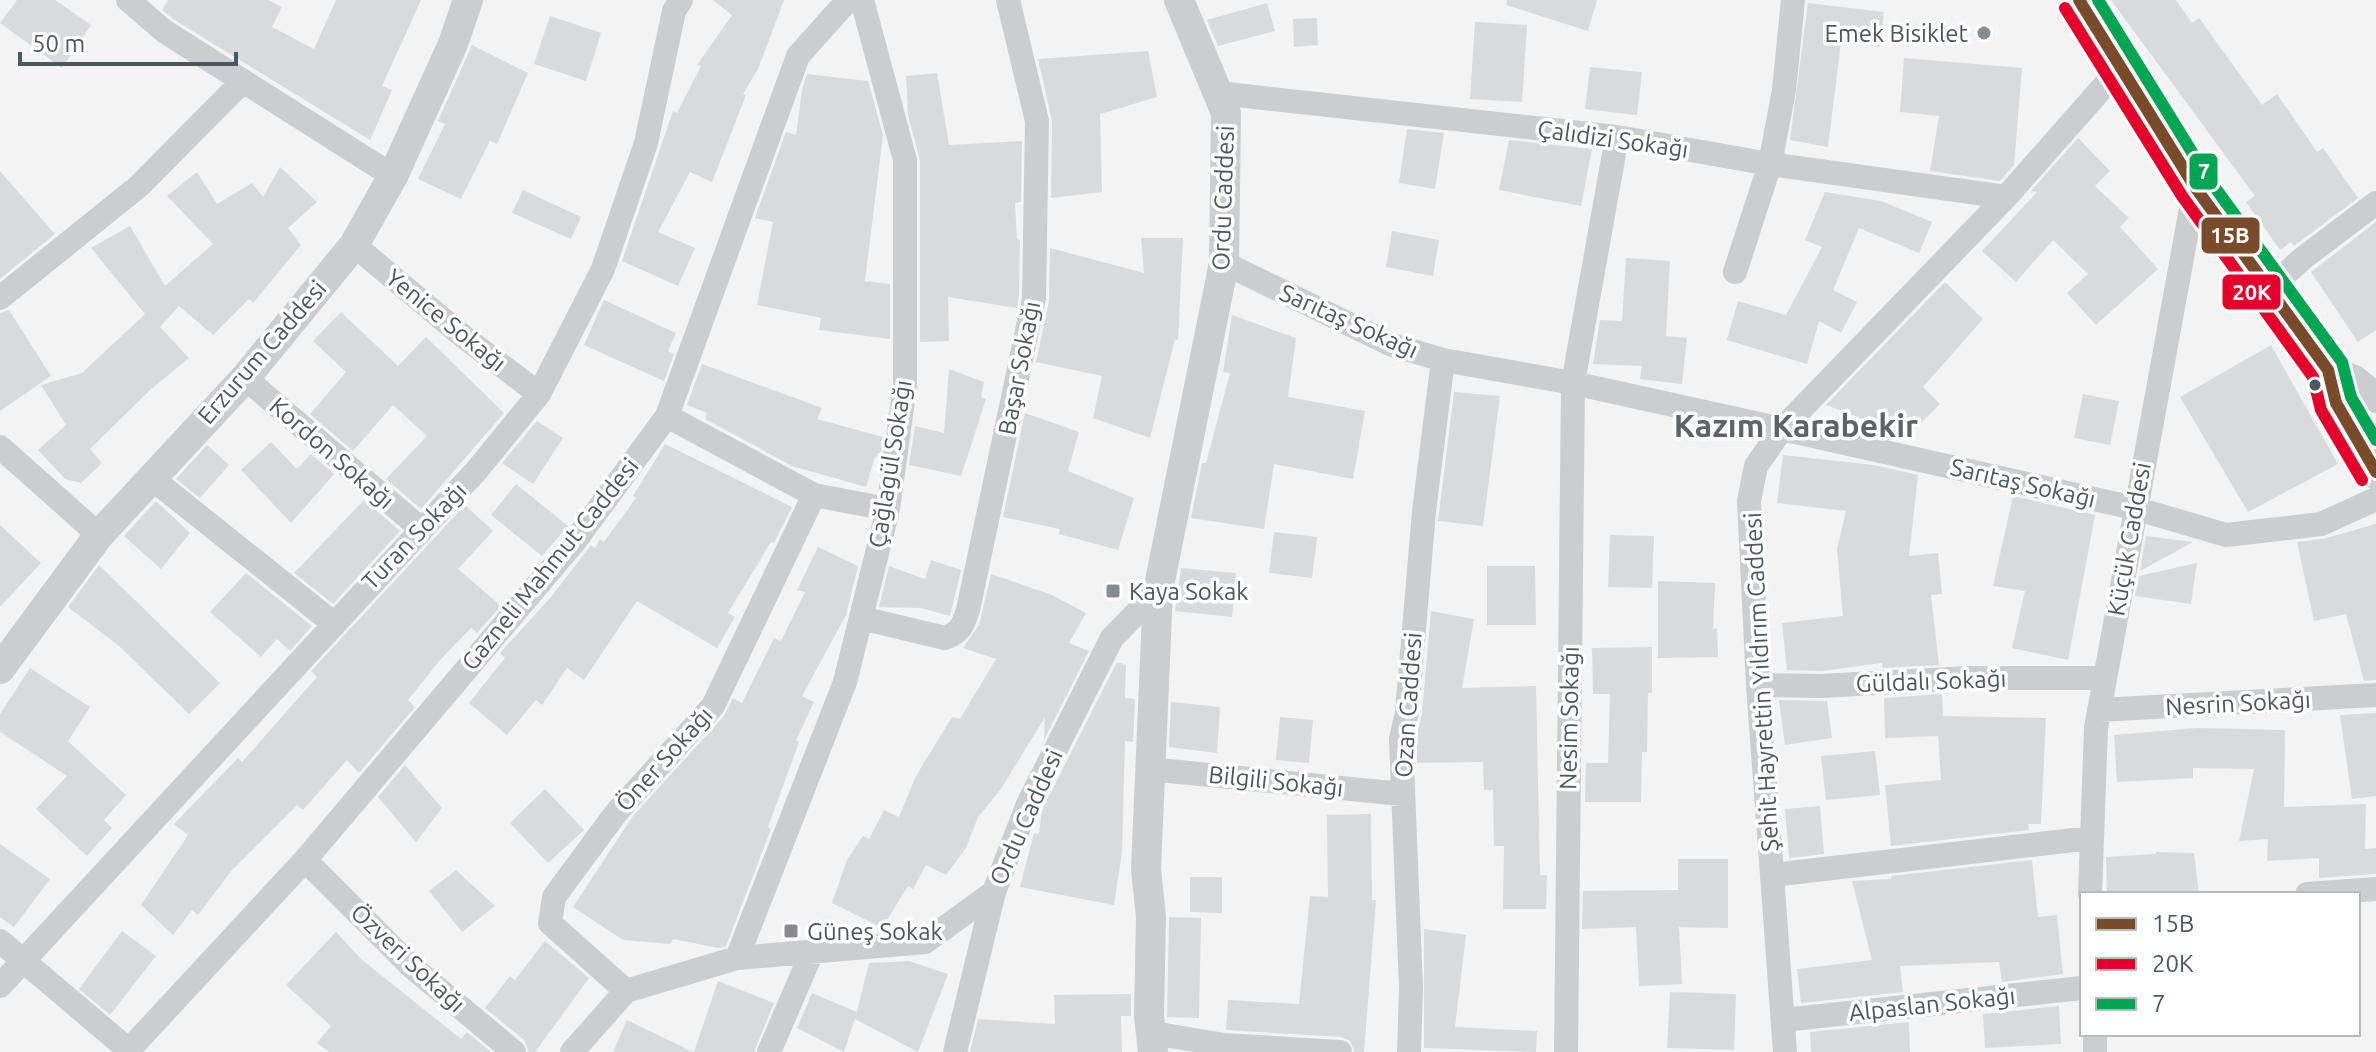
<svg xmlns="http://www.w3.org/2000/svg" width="2376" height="1052" font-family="Ubuntu,sans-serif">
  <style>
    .building { fill: #d9dadb }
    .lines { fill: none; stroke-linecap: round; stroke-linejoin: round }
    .minor { stroke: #cbcdce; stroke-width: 24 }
    .tertiary { stroke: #cbcdce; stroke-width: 30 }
    .secondary { stroke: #cccecf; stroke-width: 34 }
    .bus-1-casing { stroke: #fff; stroke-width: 18 }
    .bus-2-casing { stroke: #fff; stroke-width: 18 }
    .bus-3-casing { stroke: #fff; stroke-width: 18 }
    .bus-1 { stroke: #7a4b2a; stroke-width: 12 }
    .bus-2 { stroke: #e4002b; stroke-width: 12 }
    .bus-3 { stroke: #00a651; stroke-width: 12 }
    .poi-dot { fill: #868d92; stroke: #fff; stroke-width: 3 }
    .bus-dot { fill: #4c565d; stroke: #fff; stroke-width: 3 }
    .labels { text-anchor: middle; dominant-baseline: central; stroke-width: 7; stroke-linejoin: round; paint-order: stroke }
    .poi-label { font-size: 24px; fill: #4c565d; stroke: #fff; text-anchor: start }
    .street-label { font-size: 24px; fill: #4c565d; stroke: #fff }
    .district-label { font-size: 32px; font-weight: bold; fill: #5f6366; stroke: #fff }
    .line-badge { stroke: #fff; stroke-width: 3 }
    .badge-label { font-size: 22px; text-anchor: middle; font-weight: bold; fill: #fff }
  </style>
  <rect width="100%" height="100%" fill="#f3f3f3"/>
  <path class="building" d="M17,0H55L91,25L62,68L0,23Z
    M168,0H268L282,7L272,27L314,49L336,0H421L382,86L392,90L370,140L173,19L162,10Z
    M713,0H784L758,69L743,94L746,95L712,182L690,172L658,232L695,248L678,286L622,261L673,111L677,113L701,66L697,65L732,15Z
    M1507,0H1597L1588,31L1506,5Z
    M2111,0H2176L2192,23L2199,18L2262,105L2277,94L2317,152L2323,148L2358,198L2294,246L2291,242L2280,250L2246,202L2255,196Z
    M1267,3L1275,31L1218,46L1207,20Z
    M1808,3L1884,12L1880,47L1841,42L1828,147L1790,140Z
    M550,16L601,33L586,81L534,64Z
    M1317,18L1318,45L1294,47L1293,19Z
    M1475,22L1527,25L1522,102L1470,99Z
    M472,45L528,73L497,144L490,141L461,199L418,179L445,124L438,121Z
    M1148,51L1157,97L1100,114L1102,192L1051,198L1052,121L1038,59Z
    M1904,58L2022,68L2014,165L2000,181L1930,171L1939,116L1900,112Z
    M1590,67L1642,72L1637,115L1585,109Z
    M937,73L949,145L1022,141L1021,202L1015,203L1017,239L1020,240L1019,296L1017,308L948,297L949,341L920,342V160L908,115L906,76Z
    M807,74L868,81L883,135L865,281L890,284V339L819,330L821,318L757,305L773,222L755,218L786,132L796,135L802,90Z
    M1407,129L1444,133L1435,189L1399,183Z
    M2078,138L2110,171L2095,186L2129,218L2120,227L2158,269L2096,325L2067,293L2088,274L2053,240L2016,282L1982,251L2037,192L2031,191Z
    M1509,140L1592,149L1581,206L1499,190Z
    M280,167L317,202L288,228L301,245L253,303L249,299L213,335L179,306L160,327L189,358L150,390L90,449L102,463L81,483L65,479L38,450L66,425L41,385L82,373L145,314L91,248L130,226L165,286L213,244L167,196L197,172L217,204L252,183L263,197Z
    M0,171L55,234L0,279Z
    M523,190L581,217L571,239L512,213Z
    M1825,192L1881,201L1932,222L1919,253L1859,228L1833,290L1857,302L1841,333L1819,321L1807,364L1727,340L1738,301L1786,315L1822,247L1805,240Z
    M2376,222V330L2358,342L2311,272Z
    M1392,231L1439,240L1433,276L1386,267Z
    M1141,238H1183L1178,340L1175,339L1150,438L1093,418L1102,376L1036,362L1049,301L1050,248L1144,273Z
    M1626,258L1670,261L1666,336L1687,338L1682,384L1640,379L1642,366L1593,364L1600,320L1622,321Z
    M1945,282L1983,319L1923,387L1940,404L1908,436L1826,405Z
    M604,300L676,333L668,351L674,354L664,381L584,345Z
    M9,310L51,376L0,411V313Z
    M341,312L398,366L426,337L504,413L421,509L386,479L427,436L393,405L353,451L310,414L346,372L313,341Z
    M1232,315L1296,338L1288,397L1365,411L1353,479L1274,464L1264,529L1191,518L1202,463H1206L1230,373L1223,372Z
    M2271,345L2338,464L2248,512L2180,397Z
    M702,364L822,408L817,419L883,437L880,458L875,457L866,487L792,466L705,419L707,413L687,405Z
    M949,369L984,382L981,397L986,399L961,476L909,465L915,426L944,433Z
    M1454,392L1500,396L1483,526L1438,521Z
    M2083,394L2119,401L2110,445L2074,438Z
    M1025,413L1079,432L1068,471L1134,498L1118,550L1059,534L1060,529L1003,517Z
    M537,421L563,438L533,484L502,463Z
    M271,442L297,469L311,454L334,474L291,523L241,470Z
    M665,444L792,507L774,543L771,542L728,613L735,617L717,648L637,601L584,680L567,668L542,705L536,700L507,735L469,703L505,658L500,653L551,597L591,545L595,548L600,539L604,542L636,498L633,496Z
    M207,445L229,465L200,498L176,479Z
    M1783,455L1874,465L1918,475L1909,556L1938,553L1942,594L1931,595L1939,665L1883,668L1882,663L1822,671L1787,670L1782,623L1843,616L1837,549L1846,511L1777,503Z
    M516,484L568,526L542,556L491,515Z
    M2013,496L2095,515L2068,660L2012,648L2025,591L1993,586Z
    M364,500L400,531L333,604L294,573Z
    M156,501L190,533L161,569L124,536Z
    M465,505L493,531L458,569L501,606L477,633L471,628L440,660L408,700L415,707L359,773L347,760L303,810L297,805L232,870L198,915L192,910L173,935L141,905L188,835L174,824L238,758L242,762L317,677L311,671Z
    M2376,524V680L2364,681L2346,614L2314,621L2297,542L2323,539Z
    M0,525L41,563L0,607Z
    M1274,532L1317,537L1312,578L1269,573Z
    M1610,535L1654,536L1652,588L1608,587Z
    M2146,536L2193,542L2140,571Z
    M818,547L858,566L846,615L802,696L814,702L796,740L799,742L768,827L771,829L726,946L719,948L673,939L670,944L623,940L573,907L633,816L724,716L733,698L742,703L774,638L781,641L805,592L797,590Z
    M931,560L961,570L950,616L921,608L879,607L889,566L925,579Z
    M2197,563L2191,604L2135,596L2139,576Z
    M99,565L220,683L189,714L119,646L68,607Z
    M1487,566H1535L1536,625H1487Z
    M1181,568L1236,573L1232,617L1175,611Z
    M246,573L312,626L290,651L277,639L261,657L210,612Z
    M991,574L1052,595L1086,613L1069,643L1089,651L1044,740L1045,717L1001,789L978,817L966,848L946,875L926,865L913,889L908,886L882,928L832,903L847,860L863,836L869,839L884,810L899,817L916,776L952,717L960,719L996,659L963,648L979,625Z
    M1658,581L1715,583L1713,629L1717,628L1718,657L1658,658Z
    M1431,611L1474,619L1462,688L1536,686L1540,875H1547L1546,909H1503L1504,846H1494L1493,790H1484L1483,762L1417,763L1416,740L1422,713Z
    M1652,647V693H1648L1647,752H1642L1641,802H1585L1586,763H1608L1610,694H1593L1592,648Z
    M1117,662L1126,665L1125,698L1135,699L1133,742L1125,741L1122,852L1114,905L1020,887L1034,833L1039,834L1042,810Z
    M30,668L90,707L68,741L126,795L104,820L112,828L87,856L36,809L67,776L0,732V714Z
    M1942,694L1943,716L2046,718L2041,824H2028L2029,830L1891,846L1885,785L1941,780L1938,736L1885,738L1884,698Z
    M1779,700L1827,701L1832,738L1785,745Z
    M1171,702L1220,707L1217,753L1169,747Z
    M2376,713V796L2352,799L2340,715Z
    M1280,717L1313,720L1309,763L1276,760Z
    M2197,728L2285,730L2284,807L2366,804L2365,849L2376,848V874L2319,878V858L2267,861L2268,839L2239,841L2254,769L2193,768V778L2117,782L2114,735Z
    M1875,751L1880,795L1826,800L1821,756Z
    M405,765L442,808L416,842L378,797Z
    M545,789L584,830L548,863L510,823Z
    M1820,806L1824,854L1789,858L1785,809Z
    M1371,814L1372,900H1376L1364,1052H1355L1349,1040L1341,1037L1226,1030L1228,1000L1299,1004L1310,896L1328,897L1327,815Z
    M0,844L50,879L14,927L0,917Z
    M2156,852L2194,853L2199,894H2107L2106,857L2156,854Z
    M1678,859H1728V928L1679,927L1682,984L1639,986L1636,927L1582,929L1583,891L1678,890Z
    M2032,860L2038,917L2057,915L2063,974L2002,982L1999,962L1900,966L1903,992L1801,1003L1797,969L1872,960L1852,881L1891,879V876Z
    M456,870L495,906L462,932L429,891Z
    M1190,877H1222V913L1190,912Z
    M1169,917L1201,918L1199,1018L1167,1017Z
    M1424,929L1466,935L1455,1027L1537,1031L1536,1052L1424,1048Z
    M122,931L156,956L110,1015L79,989Z
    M336,932L361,959L461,1039L467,1032L491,1052H329L317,1043L331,1026L286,985Z
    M545,941L589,978L535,1052H529L524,1040L485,1008L510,976L515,980Z
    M909,961L948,974L918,1052L855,1019L869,963Z
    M718,981L774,1003L754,1052H694Z
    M1670,992L1736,994L1734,1050L1667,1048Z
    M812,993L857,1012L844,1052L797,1028Z
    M1131,994V1016H1121L1122,1052H970L978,1019L1055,1024L1054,995Z
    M2059,1006L2061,1044L1985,1048L1983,1014Z
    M627,1020L693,1052H613Z
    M1909,1022L1910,1052H1811L1810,1032Z"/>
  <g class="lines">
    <path class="minor" d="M128,0L164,31L393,176
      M1218,93L1617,137L1770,164L2006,197
      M354,245L464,337L539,394
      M1224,263L1392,345L1443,360L1573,383L1782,429L2134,508L2226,535L2321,524L2376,499
      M1735,272L1770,164L1784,90L1793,0
      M2269,289L2302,259L2376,203
      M0,298L139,186L243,81
      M245,378L420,528
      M667,416L814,495L888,509
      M0,447L99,535
      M150,477L333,623
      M861,618L945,638C961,632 963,625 968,610L1034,298L1037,121L1008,0
      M1758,685L1820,686L1969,678H2105
      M2099,710L2376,695
      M1149,769L1402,794
      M305,860L412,967L514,1052
      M1773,875L2091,838
      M2090,894L2096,728L2195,187
      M2307,894L2376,889
      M0,941L131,1052
      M737,958L845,682L888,509L905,386V160L862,0
      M0,986L477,470L539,394L603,269L646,143L674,11L681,0
      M626,991L550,923L554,897L616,813L713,706L814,495
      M1783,1020L2082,988
      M1153,1033L1224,1045L1340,1052
      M2095,1034V1052
      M127,1052L305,860L575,541L667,416L798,56L848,0
      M572,1052L626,991L737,958L925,942L994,892L1028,804L1112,638L1158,591
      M769,1052L812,952
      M955,1052L994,892
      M1409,1052L1411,988L1401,739L1407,712L1424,511L1443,360
      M1566,1052L1573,383L1617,137
      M1785,1052L1758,685L1749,501L1756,466L1782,429L2006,197L2119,69"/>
    <path class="tertiary" d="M2328,370L2354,380L2376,398
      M0,669L99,535L245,378L354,245L393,176L453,44L468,0
      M1153,1052L1149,1016L1151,917L1146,869L1158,591L1224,263L1226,113L1179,0"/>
    <path class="secondary" d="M2079,0L2195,187L2328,370L2336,403L2376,472"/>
    <g class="bus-1-casing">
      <path id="bus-1" d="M2079,0L2195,187L2328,370L2336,403L2376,472"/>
    </g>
    <g class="bus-2-casing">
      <path id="bus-2" d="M2065,8L2182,196L2313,377L2321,410L2362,480"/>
    </g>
    <g class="bus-3-casing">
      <path id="bus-3" d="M2098,0L2208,178L2342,362L2351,397L2376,440"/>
    </g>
    <use href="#bus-1" class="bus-1"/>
    <use href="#bus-2" class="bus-2"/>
    <use href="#bus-3" class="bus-3"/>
  </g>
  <g class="poi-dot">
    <circle cx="1984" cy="33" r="8"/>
    <rect x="1105" y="583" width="16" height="16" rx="4"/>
    <rect x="783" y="923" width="16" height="16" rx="4"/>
  </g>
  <circle class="bus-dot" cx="2315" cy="385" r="7"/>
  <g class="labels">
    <g class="poi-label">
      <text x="1968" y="33" text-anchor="end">Emek Bisiklet</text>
      <text x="1129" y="591">Kaya Sokak</text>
      <text x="807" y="931">Güneş Sokak</text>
    </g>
    <g class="street-label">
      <text transform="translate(1613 139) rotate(8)">Çalıdizi Sokağı</text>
      <text transform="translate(1223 198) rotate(-88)">Ordu Caddesi</text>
      <text transform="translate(446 320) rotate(39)">Yenice Sokağı</text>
      <text transform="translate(1349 321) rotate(24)">Sarıtaş Sokağı</text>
      <text transform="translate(262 352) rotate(-49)">Erzurum Caddesi</text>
      <text transform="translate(1019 368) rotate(-79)">Başar Sokağı</text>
      <text transform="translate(332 453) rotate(41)">Kordon Sokağı</text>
      <text transform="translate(890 464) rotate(-81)">Çağlagül Sokağı</text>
      <text transform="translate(2023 483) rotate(13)">Sarıtaş Sokağı</text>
      <text transform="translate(414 536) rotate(-46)">Turan Sokağı</text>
      <text transform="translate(2129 539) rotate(-80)">Küçük Caddesi</text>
      <text transform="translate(550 564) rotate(-51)">Gazneli Mahmut Caddesi</text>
      <text transform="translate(1931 681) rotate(-2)">Güldalı Sokağı</text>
      <text transform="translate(1761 682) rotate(-93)">Şehit Hayrettin Yıldırım Caddesi</text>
      <text transform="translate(2238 703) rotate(-3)">Nesrin Sokağı</text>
      <text transform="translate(1408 705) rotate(-86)">Ozan Caddesi</text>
      <text transform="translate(1569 718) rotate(-89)">Nesim Sokağı</text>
      <text transform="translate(664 759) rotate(-48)">Öner Sokağı</text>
      <text transform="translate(1276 781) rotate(6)">Bilgili Sokağı</text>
      <text transform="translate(1026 817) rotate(-66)">Ordu Caddesi</text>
      <text transform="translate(408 958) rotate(43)">Özveri Sokağı</text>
      <text transform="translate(1932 1004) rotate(-6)">Alpaslan Sokağı</text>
    </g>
    <g class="district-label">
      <text x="1796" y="425">Kazım Karabekir</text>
    </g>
  </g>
  <g class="line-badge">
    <rect x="2188" y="152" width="31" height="39" rx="8" fill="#00a651"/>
    <rect x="2200" y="216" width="61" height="39" rx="8" fill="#7a4b2a"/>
    <rect x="2221" y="273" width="61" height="38" rx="8" fill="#e4002b"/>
  </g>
  <g class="badge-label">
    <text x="2204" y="179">7</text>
    <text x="2230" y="243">15B</text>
    <text x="2252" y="300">20K</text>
  </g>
  <rect x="2080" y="892" width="280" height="144" fill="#ffffff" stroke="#b7bbbe" stroke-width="2"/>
  <rect x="2096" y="918" width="40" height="12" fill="#7a4b2a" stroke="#b7bbbe" stroke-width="2"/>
  <text x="2152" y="932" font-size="24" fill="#4c565d">15B</text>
  <rect x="2096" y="958" width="40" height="12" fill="#e4002b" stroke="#b7bbbe" stroke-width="2"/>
  <text x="2152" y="972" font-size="24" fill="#4c565d">20K</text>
  <rect x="2096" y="998" width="40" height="12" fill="#00a651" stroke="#b7bbbe" stroke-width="2"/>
  <text x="2152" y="1012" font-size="24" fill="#4c565d">7</text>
  <path d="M20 52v12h216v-12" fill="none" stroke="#4c565d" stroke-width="4"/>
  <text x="32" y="52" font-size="24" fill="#4c565d" stroke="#ffffff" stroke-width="6" paint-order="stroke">50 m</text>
</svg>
